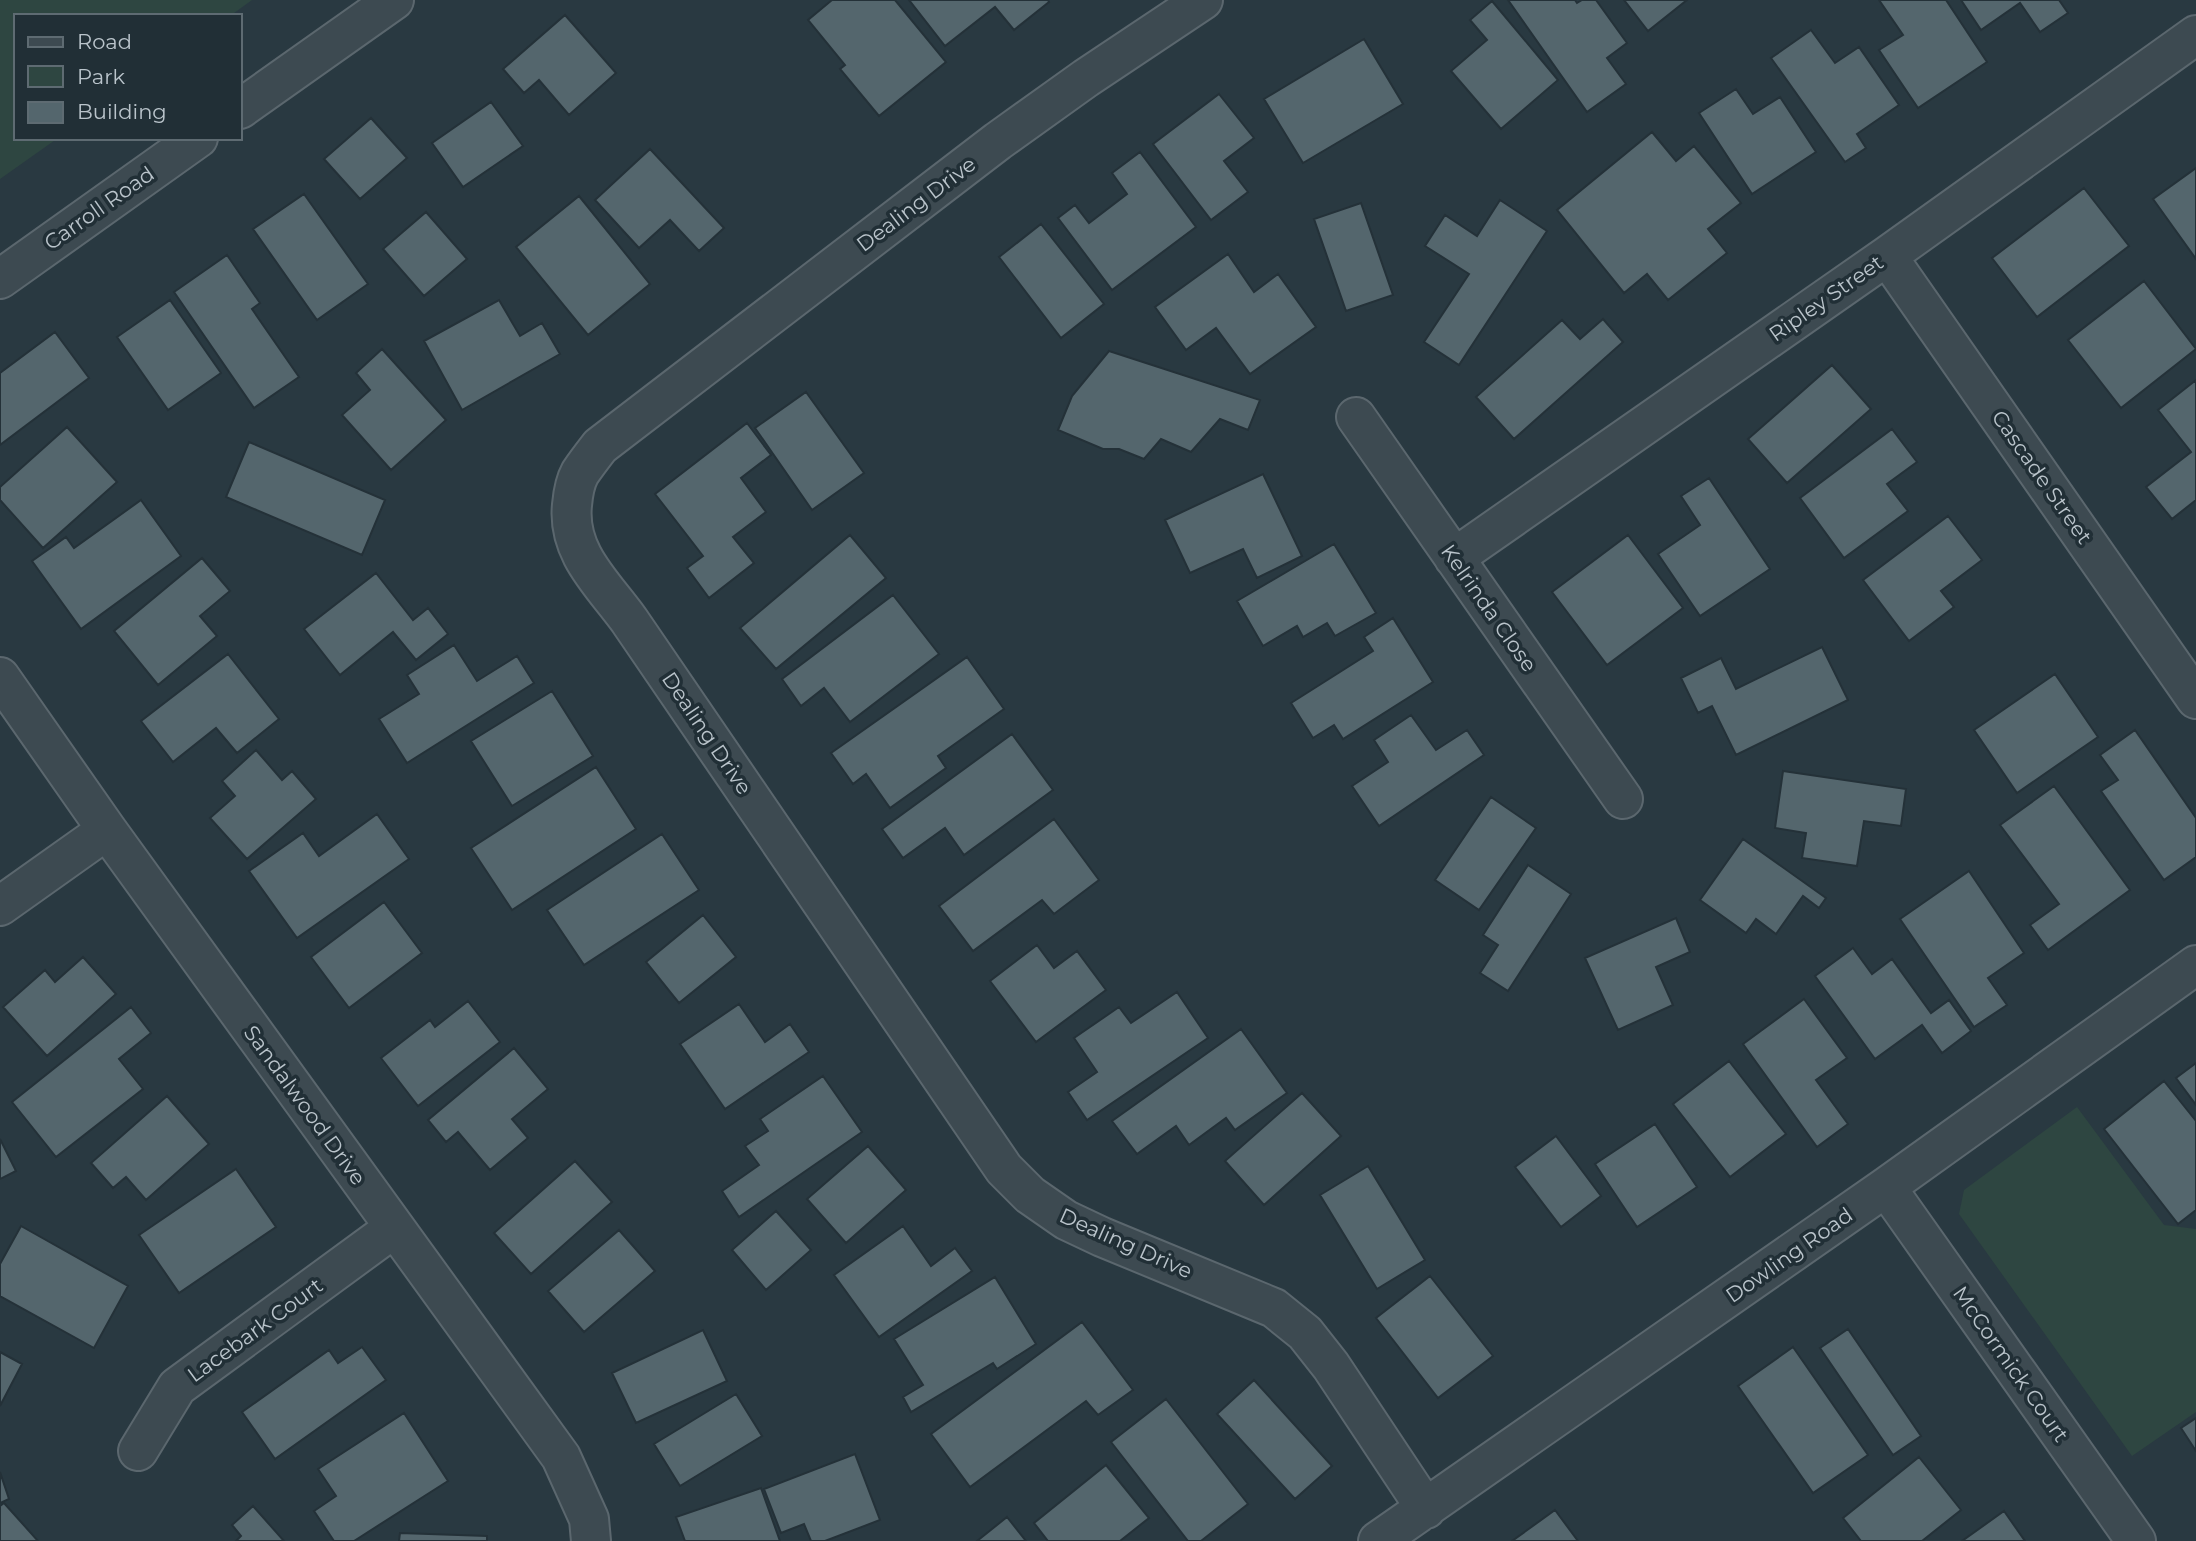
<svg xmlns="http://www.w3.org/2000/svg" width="2196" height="1541" font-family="Montserrat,sans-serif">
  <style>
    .green { fill: #2e4641 }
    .building { fill: #54666d; stroke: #243138; stroke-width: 2 }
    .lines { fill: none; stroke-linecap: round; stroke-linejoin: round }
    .minor-casing { stroke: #5b676e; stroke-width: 42 }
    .minor { stroke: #3d4a51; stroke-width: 38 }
    .labels { text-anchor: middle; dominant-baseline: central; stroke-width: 7; stroke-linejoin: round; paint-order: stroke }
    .street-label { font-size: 21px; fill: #bac4cb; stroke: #212f36 }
  </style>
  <rect width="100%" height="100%" fill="#293941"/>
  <path class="green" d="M0,0H252L230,16H16V138H58L0,179Z
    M2077,1107L2164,1225L2196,1229V1412L2132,1456L1959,1214L1964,1190Z"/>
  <path class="building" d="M832,0H895L946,62L879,116L840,69L845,65L808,20Z
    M909,0H1048L1049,2L1014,30L995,7L945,46Z
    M1508,0H1575L1577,3L1582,0H1596L1627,43L1607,58L1626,84L1587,112Z
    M1624,0H1687L1648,31Z
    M1879,0H1946L1987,62L1918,108L1879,50L1903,35Z
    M1961,0H2059L2068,13L2040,32L2020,3L1981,30Z
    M1492,1L1558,80L1501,129L1451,71L1487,40L1470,20Z
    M565,15L616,73L569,115L539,80L524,93L503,69Z
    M1811,30L1835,63L1859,47L1899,105L1857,134L1866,148L1845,162L1771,58Z
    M1364,39L1403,104L1303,163L1264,99Z
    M1736,89L1753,114L1780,97L1816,152L1752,194L1699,113Z
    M1219,94L1254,138L1224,161L1248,192L1211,220L1153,144Z
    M491,102L523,146L463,187L432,143Z
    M371,118L407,158L360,199L324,159Z
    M1652,132L1676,161L1694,146L1741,203L1708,229L1727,253L1668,300L1647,274L1624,293L1557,210Z
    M650,149L724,228L699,251L670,220L639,248L595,200Z
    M1140,152L1196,227L1112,290L1058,218L1075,205L1089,223L1127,194L1112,173Z
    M2196,168V259L2153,199Z
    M2084,188L2129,246L2037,317L1992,258Z
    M304,194L368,284L317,320L253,229Z
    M579,196L650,284L588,335L516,247Z
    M1500,200L1547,231L1459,365L1424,342L1469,274L1425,246L1445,215L1477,236Z
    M1361,203L1393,295L1346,311L1314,219Z
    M426,212L467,259L424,296L383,249Z
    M1041,224L1104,304L1061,338L999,257Z
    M1228,254L1254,292L1278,274L1316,327L1250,374L1216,328L1186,350L1155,307Z
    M227,255L260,303L252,309L299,377L254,408L174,292Z
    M2144,281L2196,349L2121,408L2068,340Z
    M170,300L221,373L168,410L117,337Z
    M499,300L520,336L542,323L560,354L462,410L424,341Z
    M1603,319L1623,342L1514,439L1476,397L1562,320L1580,339Z
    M55,332L89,378L0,445V373Z
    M382,349L446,420L391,470L342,415L370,390L356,373Z
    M1109,351L1260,400L1248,430L1220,419L1191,452L1161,439L1144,459L1119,449H1103L1058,430L1072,396Z
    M1832,365L1871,409L1787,483L1748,439Z
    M2196,380V500L2172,519L2146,487L2191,452L2158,410Z
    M806,392L864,473L812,510L755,428Z
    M747,423L771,455L741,478L766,512L733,537L754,563L709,598L687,568L703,556L655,494Z
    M67,427L117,482L43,548L0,500V487Z
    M1892,429L1917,462L1887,484L1908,511L1844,558L1800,498Z
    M249,442L385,500L362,555L226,497Z
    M1263,474L1302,556L1257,578L1243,549L1190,573L1165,520Z
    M1709,478L1770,569L1700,616L1658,554L1700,525L1681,496Z
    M141,500L181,556L81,629L32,561L66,537L74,548Z
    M1948,516L1982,560L1941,591L1954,607L1909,641L1863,580Z
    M850,535L886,578L776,669L740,628Z
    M1628,535L1683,608L1607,665L1552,592Z
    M1334,544L1376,613L1335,636L1327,623L1303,637L1297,626L1263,646L1237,601Z
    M202,558L230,591L200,616L217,636L158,685L114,631Z
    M376,573L413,620L428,608L448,634L416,660L393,632L340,675L304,629Z
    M893,595L939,654L850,722L824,688L801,706L782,679Z
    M1393,618L1433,682L1343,739L1334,725L1313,738L1291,703L1373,651L1364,637Z
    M454,645L477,681L517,656L534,683L407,763L379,719L419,694L407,675Z
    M1822,647L1848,700L1736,755L1712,706L1698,713L1681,678L1721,658L1736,689Z
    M228,654L279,719L237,753L216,728L173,762L141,721Z
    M967,657L1004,709L938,756L946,768L890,808L866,774L853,784L831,753Z
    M2055,674L2098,737L2017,793L1974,730Z
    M552,691L593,756L512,806L471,741Z
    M1411,715L1436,750L1467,730L1484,755L1379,826L1352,786L1388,762L1374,740Z
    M2135,730L2196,818V857L2164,880L2101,791L2118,780L2100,755Z
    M1012,734L1053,790L964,855L945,828L903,858L882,829Z
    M256,750L282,780L292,771L316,799L247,859L210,818L235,796L222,781Z
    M596,767L636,829L512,910L471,848Z
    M1783,771L1906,789L1901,826L1864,821L1857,866L1802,858L1806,833L1775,828Z
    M2054,786L2130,890L2048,950L2030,925L2059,904L2000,825Z
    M1491,797L1536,828L1479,910L1435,880Z
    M377,814L409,859L297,938L249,871L303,833L319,856Z
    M1054,819L1099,880L1054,914L1042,900L973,951L939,906Z
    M662,834L699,890L584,965L547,910Z
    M1743,839L1826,898L1819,908L1803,896L1776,934L1756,919L1746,933L1700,900Z
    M1528,865L1571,894L1508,991L1480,973L1498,945L1483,935Z
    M1969,871L2024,953L1988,978L2007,1005L1974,1027L1900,919Z
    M384,902L422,953L349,1008L311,957Z
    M703,915L736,957L679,1003L646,962Z
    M1676,918L1690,952L1656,967L1673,1005L1618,1030L1585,958Z
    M1037,945L1054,968L1077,951L1106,990L1036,1042L990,981Z
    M1853,948L1872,974L1892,959L1931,1013L1949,1000L1971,1031L1942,1053L1922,1025L1875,1059L1815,976Z
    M83,957L116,994L47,1056L3,1007L45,970L55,982Z
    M1177,992L1208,1038L1087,1120L1068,1092L1097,1072L1074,1038L1119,1007L1131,1023Z
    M1804,999L1847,1058L1816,1080L1848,1124L1817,1147L1743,1044Z
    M468,1001L500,1042L418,1106L381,1058L430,1020L435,1027Z
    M739,1004L765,1042L790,1024L809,1052L725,1109L680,1044Z
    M131,1007L151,1033L119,1059L143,1089L56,1157L12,1102Z
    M1241,1029L1287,1093L1235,1130L1226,1118L1189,1145L1176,1126L1137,1154L1112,1121Z
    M514,1048L548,1089L512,1119L528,1138L490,1170L458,1132L446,1142L428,1120Z
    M1729,1061L1786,1134L1730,1177L1673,1104Z
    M2196,1063V1105L2176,1078Z
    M823,1076L862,1132L739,1217L722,1191L759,1165L745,1146L768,1131L760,1119Z
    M2164,1081L2196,1121V1210L2178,1224L2104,1129Z
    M1302,1093L1341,1136L1264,1205L1225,1161Z
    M167,1096L209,1144L146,1200L126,1177L113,1188L91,1163Z
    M1655,1124L1697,1187L1637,1227L1595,1164Z
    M1556,1136L1601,1196L1561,1227L1515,1167Z
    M0,1139L16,1171L0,1179Z
    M868,1146L906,1190L846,1243L807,1199Z
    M575,1161L612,1202L531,1274L494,1233Z
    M1368,1166L1425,1260L1377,1289L1320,1195Z
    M236,1169L276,1227L179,1293L139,1235Z
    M776,1211L811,1250L766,1290L732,1250Z
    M21,1226L128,1286L94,1348L0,1296V1264Z
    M903,1226L931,1266L955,1248L972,1271L879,1337L834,1275Z
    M619,1230L655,1271L584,1332L548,1291Z
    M1430,1276L1493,1356L1438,1398L1376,1318Z
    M995,1277L1036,1344L997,1369L993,1363L911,1412L903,1397L923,1385L894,1339Z
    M1082,1322L1133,1390L1098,1415L1086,1401L970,1487L931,1434Z
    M1848,1329L1921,1436L1893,1455L1820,1348Z
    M703,1330L727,1381L636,1423L612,1373Z
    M362,1347L386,1380L275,1459L242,1412L329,1350L338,1363Z
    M1793,1347L1868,1455L1813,1493L1738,1386Z
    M0,1352L22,1364L0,1406Z
    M1254,1380L1332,1466L1295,1499L1217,1414Z
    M736,1394L762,1436L680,1486L654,1444Z
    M1166,1399L1248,1504L1201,1541H1188L1111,1442Z
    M404,1413L448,1481L354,1541H334L314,1511L336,1496L318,1469Z
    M2196,1418V1451L2181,1428Z
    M855,1454L880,1520L825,1541H811L804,1524L781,1533L764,1489Z
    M1919,1457L1961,1510L1922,1541H1861L1843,1518Z
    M1106,1465L1149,1518L1120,1541H1048L1034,1523Z
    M0,1472L9,1499L0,1503Z
    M761,1488L780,1541H685L676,1517Z
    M4,1503L38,1541H0V1506Z
    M253,1506L284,1541H236L241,1536L232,1525Z
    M1555,1510L1578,1541H1512Z
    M2004,1511L2025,1541H1962Z
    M1007,1517L1026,1541H977Z
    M400,1533L487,1536V1541H399Z"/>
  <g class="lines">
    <g class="minor-casing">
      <path id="minor" d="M1203,0L1086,78L998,141L600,446C593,455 586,464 580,473C575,482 573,494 572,505C567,553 603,584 629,620L1004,1169L1030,1195L1066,1220L1102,1237L1274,1308L1305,1333L1331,1366L1426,1509
        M240,109L394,0
        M1887,256L2196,699
        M0,279L198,138
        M1356,417L1623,799
        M1454,558L1887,256L2196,35
        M0,677L107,830L561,1457L589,1519L591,1541
        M0,906L107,830
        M1886,1187L2136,1541
        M138,1451L177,1387L394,1228
        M1378,1541L1886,1187L2196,965"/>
    </g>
    <use href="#minor" class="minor"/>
  </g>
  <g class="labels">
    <g class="street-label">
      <text transform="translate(916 204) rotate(-37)">Dealing Drive</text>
      <text transform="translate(99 208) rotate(-35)">Carroll Road</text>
      <text transform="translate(1826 298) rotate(-35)">Ripley Street</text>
      <text transform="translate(2042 477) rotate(55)">Cascade Street</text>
      <text transform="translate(1489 608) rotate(55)">Kelrinda Close</text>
      <text transform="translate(707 733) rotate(56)">Dealing Drive</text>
      <text transform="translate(305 1105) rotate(54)">Sandalwood Drive</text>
      <text transform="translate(1126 1243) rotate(24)">Dealing Drive</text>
      <text transform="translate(1789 1255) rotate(-35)">Dowling Road</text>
      <text transform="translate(255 1330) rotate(-36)">Lacebark Court</text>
      <text transform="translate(2011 1364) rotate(55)">McCormick Court</text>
    </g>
  </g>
  <rect x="14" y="14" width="228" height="126" fill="#212f36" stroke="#5e6b72" stroke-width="2"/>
  <rect x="28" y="37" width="35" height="10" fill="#3d4a51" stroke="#5e6b72" stroke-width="2"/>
  <text x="77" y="49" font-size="21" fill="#bac4cb">Road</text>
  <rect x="28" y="66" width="35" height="21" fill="#2e4641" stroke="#5e6b72" stroke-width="2"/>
  <text x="77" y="84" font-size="21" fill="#bac4cb">Park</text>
  <rect x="28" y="102" width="35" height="21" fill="#54666d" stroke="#5e6b72" stroke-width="2"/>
  <text x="77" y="119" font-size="21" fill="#bac4cb">Building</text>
</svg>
